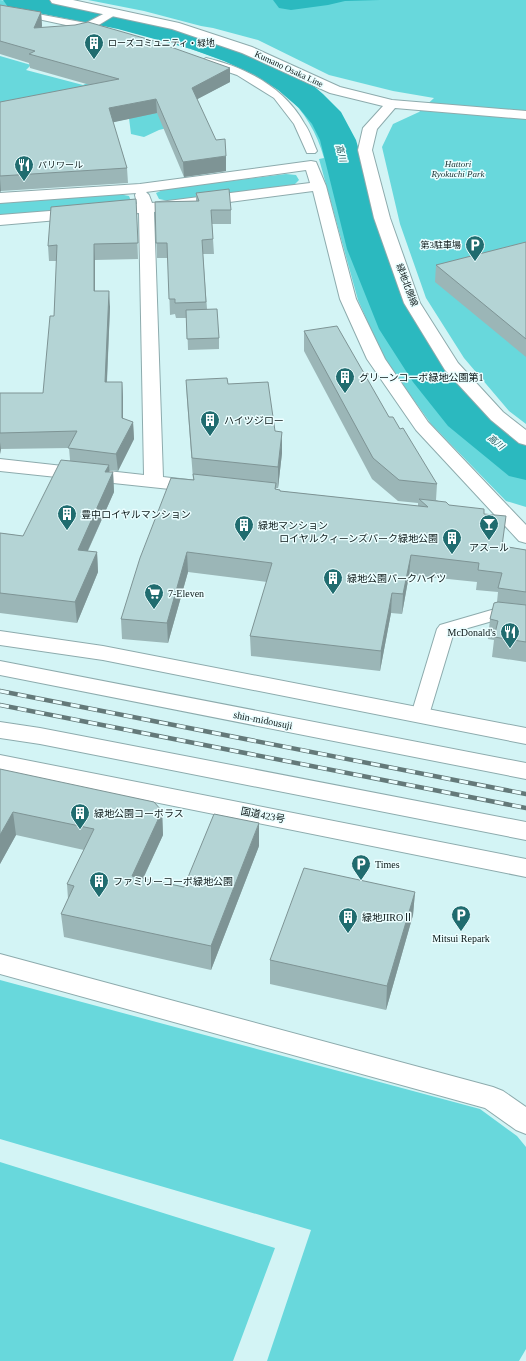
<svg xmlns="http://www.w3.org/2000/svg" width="526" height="1361" font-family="'Times New Roman','Noto Sans JP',serif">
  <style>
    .green { fill: #68d8dc }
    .water { fill: #2bb9bf }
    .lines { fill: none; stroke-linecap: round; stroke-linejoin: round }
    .river { fill: #2bb9bf; fill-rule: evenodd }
    .lane-casing { stroke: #8dabad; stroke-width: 2 }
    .street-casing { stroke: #8dabad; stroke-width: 2 }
    .secondary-casing { stroke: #8dabad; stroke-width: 2 }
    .highway-casing { stroke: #8dabad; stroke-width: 2 }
    .lane { fill: #fff; fill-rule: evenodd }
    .street { fill: #fff; fill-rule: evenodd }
    .secondary { fill: #fff; fill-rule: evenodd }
    .highway { fill: #fff; fill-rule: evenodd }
    .rail-casing { stroke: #647979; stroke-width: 4.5 }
    .rail { stroke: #ebfeff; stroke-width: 3; stroke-dasharray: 9; stroke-linecap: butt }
    .wall { fill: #9bb6b7 }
    .shaded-wall { fill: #7e9495 }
    .building { fill: #b4d4d5; stroke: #7e9495 }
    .labels { text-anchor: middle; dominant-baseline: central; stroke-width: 3; stroke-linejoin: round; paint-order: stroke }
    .far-poi-label { font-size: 9px; fill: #0c1818; stroke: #ebfeff; text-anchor: start }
    .far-street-label { font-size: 9px; fill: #0c1818; stroke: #ebfeff }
    .far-water-label { font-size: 9px; font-style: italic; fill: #1c5456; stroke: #ebfeff }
    .far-park-label { font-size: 9px; font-style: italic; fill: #213839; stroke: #ebfeff }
    .poi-label { font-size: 10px; fill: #0c1818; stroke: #ebfeff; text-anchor: start }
    .street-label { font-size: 10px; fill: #0c1818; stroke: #ebfeff }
  </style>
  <rect width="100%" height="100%" fill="#d3f4f5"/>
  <path class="green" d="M0,0L50,7L92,17L83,20L44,12L0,5Z
    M88,0H526V424L509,411L464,358L426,298L400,224L382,147L393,124L419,112L434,98L393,91L329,75L258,40L213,28L201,26L144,11Z
    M112,21L200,44L233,55L263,69L286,84L307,101L323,121L333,140L360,250L394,332L420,375L457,418L526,473V507L506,501L431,424L383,357L358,300L319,159L324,158C317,133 305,112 285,94C280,90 273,86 267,83C221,53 158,40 105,25Z
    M0,56L31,65L26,70L83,85L95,79L167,99L175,126L159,130L144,137L131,134L129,118L0,106Z
    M286,174L296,175L299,180L294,185L169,201L159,199L156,193L165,189Z
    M119,194L129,196L131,201L125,205L0,215V202Z
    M0,980L480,1109L517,1136L526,1147V1349L519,1361H267L311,1230L0,1139Z
    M0,1162L275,1248L233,1361H0Z"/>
  <path class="water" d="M273,0H380L345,1L328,5L291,10L279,8Z"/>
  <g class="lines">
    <path class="river" d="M3,0H71L123,11L215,35L248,47L279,61L302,76L323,94L341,112L356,140L387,249L423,329L446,365L480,406L526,442V480L509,476L448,426L413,382L379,329L347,249L320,140L312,124L299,108L278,90L255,75L224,61L191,49L118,29L8,7Z"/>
    <g class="lane-casing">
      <path id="lane" d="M0,7L86,23L111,10H119L120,12L97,26L107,28L108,30L107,32L103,33L38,19L0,13Z
        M206,58C245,67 284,87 304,123C310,131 313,142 317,151L315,153H307L294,124L274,98L237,75L202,63L201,61Z
        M495,609L526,614V624L496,620L454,632L429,715L427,719L420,721L413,719L411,715L437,629L440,625Z"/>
    </g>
    <g class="street-casing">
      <path id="street" d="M311,161L316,162L326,186L356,299L385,359L428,422L526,525V543L519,541L416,430L367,359L340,299L313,191L154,212L163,477L205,482L208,486L205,490L198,492L0,471V459L144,475L139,213L0,225V215L137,204L135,195L136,193L0,203V193L140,184ZM306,170L310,183L152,203L149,195L146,192Z
        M0,954L493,1087L503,1091L526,1107V1134L516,1130L485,1108L0,974Z"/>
    </g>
    <g class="secondary-casing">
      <path id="secondary" d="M50,0H73L179,23L252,47L340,87L392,100L526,111V119L395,108L377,129L372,150L390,218L420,303L458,363L503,412L526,430V445L519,443L491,420L445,370L404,303L374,218L358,150L363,128L383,106L330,93L242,53L172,29L56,4L52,3Z"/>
    </g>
    <g class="highway-casing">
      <path id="highway" d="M0,631L103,646L526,728V744L103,660L0,645Z
        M0,661L526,763V779L0,675Z
        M0,722L40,728L526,822V840L40,744L0,738Z
        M0,755L526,859V877L0,771Z"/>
    </g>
    <use href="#lane" class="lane"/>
    <use href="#street" class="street"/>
    <use href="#secondary" class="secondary"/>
    <use href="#highway" class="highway"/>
    <g class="rail-casing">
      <path id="rail" d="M0,691L526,794
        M0,705L526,808"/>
    </g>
    <use href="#rail" class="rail"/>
  </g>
  <path class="wall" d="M0,5L41,12L42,26L41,28L230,68V82L197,99L226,171L184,177L157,113L113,122L127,168L128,183L1,191L0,192V102L90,85L30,68L29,63L0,54Z
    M196,193L231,210V224H212L214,254H203L207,309L219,338V349L188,350L187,318H176L175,314L170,315L168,258H157L155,202L196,201Z
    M136,199L138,259L95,260V291L110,307L107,382H122L123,398V419L133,422L134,439L118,471L109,470V472H113L114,492L88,551L97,552L98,572L77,623L0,613V533L23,536L70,460L69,448L1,449L0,454V393H43L54,316L57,261H49L48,246Z
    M526,242V357L435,282L436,265Z
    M304,331L400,429L437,484L436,500L449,505L484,514L503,546L526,550V662L492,657L494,640L488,639L490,619L497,602L498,592L476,590L477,582L409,575L402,614L391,613L380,671L251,656L250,636L267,582L188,572L168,643L122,639L121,619L193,480V479L187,400L186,380L228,384L275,431L282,453L278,488H276V489L280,490V491L418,506V503L398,501L372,479L304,351Z
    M0,769L162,811L163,835L143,879L184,887L259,846L211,970L64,937L61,914L68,899L67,884L84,850L16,835L0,864Z
    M415,892L413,915L386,1010L270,984V960Z"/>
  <path class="shaded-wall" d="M41,12L42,26L35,42L34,28Z
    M230,68V82L192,102V88Z
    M156,99L157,113L110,123L109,108Z
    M226,156V171L184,177L183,162Z
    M0,178L1,191L0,192Z
    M94,244L95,260V307L94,291Z
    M109,291L110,307L106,399L105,382Z
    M122,382L123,398V435L122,418Z
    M133,422L134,439L118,471L116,454Z
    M282,432V453L278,488V467Z
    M0,442L1,449L0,454Z
    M109,465L110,479L113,472L114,492L79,570L78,550L105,472Z
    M97,552L98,572L77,623L75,602Z
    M187,552L188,572L168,643L167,623Z
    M411,555L409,575L402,614L403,594Z
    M392,593L391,613L380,671L381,651Z
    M162,811L163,835L133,900L132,876Z
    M13,812L16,835L0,864V835Z
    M259,823V846L211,970V946Z
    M415,892L413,915L386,1010L387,986Z"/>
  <path class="building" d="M0,5L41,12L34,28L75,25L88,22L154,41L230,68L192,88L216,140L225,139L226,156L183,162L156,99L109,108L127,168L0,176V102L119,79L29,54L35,51L0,41Z
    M229,189L231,210H211L213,239L202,240L206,302L175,303V299H169L167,243H156L155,202L199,201L196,193Z
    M136,199L138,243L94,244V291H109L105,382H122V418L133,422L116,454L68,448L77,431L0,433V393H43L50,316H54L57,245L48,246L51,207Z
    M526,242V339L436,265Z
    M217,309L219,338L187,339L186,310Z
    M337,326L389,417H393L400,429L403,428L437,484L399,480L373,458L304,331Z
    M227,378L228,384L268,382L275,431L282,432L278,467L192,458L186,380Z
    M61,460L109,465L105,472H113L78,550L97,552L75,602L0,593V533L23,536Z
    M193,474L276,483L275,489L280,490V491L428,507L419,499L446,502L449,505L484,509V514L506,516L502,546L526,550V592L498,588L502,573L478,570L479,563L411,555L403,594L392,593L381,651L250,636L272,563L187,552L167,623L121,619L140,558L171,478L194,480Z
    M498,602L526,605V642L494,637L498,621L490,619L494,603Z
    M0,769L154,802L162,811L132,876L184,887L214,814L259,823L211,946L61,914L74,886L67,884L94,829L13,812L0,835Z
    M304,868L415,892L387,986L270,960Z"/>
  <defs>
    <g id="building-pin" transform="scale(1)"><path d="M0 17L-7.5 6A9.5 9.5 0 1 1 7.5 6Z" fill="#206c6f" stroke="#ebfeff"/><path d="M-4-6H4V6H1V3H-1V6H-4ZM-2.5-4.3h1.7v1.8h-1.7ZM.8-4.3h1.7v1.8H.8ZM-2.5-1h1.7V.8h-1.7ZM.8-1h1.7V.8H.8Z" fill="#fff"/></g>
    <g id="restaurant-pin" transform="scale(1)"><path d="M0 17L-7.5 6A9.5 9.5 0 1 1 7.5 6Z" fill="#206c6f" stroke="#ebfeff"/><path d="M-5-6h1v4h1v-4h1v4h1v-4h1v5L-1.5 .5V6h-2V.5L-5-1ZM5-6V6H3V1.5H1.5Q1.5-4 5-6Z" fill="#fff"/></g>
    <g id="parking-pin" transform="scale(1)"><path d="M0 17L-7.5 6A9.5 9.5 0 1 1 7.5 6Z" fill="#206c6f" stroke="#ebfeff"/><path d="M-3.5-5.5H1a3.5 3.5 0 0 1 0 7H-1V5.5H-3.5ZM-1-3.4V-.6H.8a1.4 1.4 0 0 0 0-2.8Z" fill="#fff"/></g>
    <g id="bar-pin" transform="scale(1)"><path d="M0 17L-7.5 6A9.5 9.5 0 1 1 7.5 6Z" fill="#206c6f" stroke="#ebfeff"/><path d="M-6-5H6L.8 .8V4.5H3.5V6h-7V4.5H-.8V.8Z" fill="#fff"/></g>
    <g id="supermarket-pin" transform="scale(1)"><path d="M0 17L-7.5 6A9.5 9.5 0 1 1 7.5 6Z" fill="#206c6f" stroke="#ebfeff"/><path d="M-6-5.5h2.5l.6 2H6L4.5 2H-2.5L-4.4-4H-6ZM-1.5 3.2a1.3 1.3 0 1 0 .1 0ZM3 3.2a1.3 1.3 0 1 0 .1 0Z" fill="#fff"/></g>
  </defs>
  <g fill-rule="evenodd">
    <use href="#building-pin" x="94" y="43"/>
    <use href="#restaurant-pin" x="24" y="165"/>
    <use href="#parking-pin" x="475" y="245"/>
    <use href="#building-pin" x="345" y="377"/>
    <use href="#building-pin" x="210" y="420"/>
    <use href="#building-pin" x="67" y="514"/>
    <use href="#bar-pin" x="489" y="524"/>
    <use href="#building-pin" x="244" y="525"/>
    <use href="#building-pin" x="452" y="538"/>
    <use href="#building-pin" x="333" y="578"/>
    <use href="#supermarket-pin" x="154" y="593"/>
    <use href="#restaurant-pin" x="510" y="632"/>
    <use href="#building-pin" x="80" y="813"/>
    <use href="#parking-pin" x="361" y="864"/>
    <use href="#building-pin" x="99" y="881"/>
    <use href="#parking-pin" x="461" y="915"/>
    <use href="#building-pin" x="348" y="917"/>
  </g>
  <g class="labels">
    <g class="far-poi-label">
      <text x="108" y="43">ローズコミュニティ・緑地</text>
      <text x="38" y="165">パリワール</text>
      <text x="461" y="245" text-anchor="end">第3駐車場</text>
    </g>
    <g class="far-street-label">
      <text transform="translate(289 69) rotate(25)">Kumano Osaka Line</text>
      <text transform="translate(407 285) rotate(69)">緑地北側線</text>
    </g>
    <g class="far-water-label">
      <text transform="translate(341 153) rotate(75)">高川</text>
      <text transform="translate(496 442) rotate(39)">高川</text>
    </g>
    <g class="far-park-label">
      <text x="458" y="164">Hattori<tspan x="458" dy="10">Ryokuchi Park</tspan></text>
    </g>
    <g class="poi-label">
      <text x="359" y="377">グリーンコーポ緑地公園第1</text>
      <text x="224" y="420">ハイツジロー</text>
      <text x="81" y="514">豊中ロイヤルマンション</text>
      <text x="258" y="525">緑地マンション</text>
      <text x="438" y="538" text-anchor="end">ロイヤルクィーンズパーク緑地公園</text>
      <text x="489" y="547" text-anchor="middle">アスール</text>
      <text x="347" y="578">緑地公園パークハイツ</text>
      <text x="168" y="593">7-Eleven</text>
      <text x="496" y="632" text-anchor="end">McDonald's</text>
      <text x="94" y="813">緑地公園コーポラス</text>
      <text x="375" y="864">Times</text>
      <text x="113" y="881">ファミリーコーポ緑地公園</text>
      <text x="362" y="917">緑地JIROⅡ</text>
      <text x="461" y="938" text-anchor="middle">Mitsui Repark</text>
    </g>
    <g class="street-label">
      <text transform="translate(263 720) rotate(11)">shin-midousuji</text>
      <text transform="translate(263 815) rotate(11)">国道423号</text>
    </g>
  </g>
</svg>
